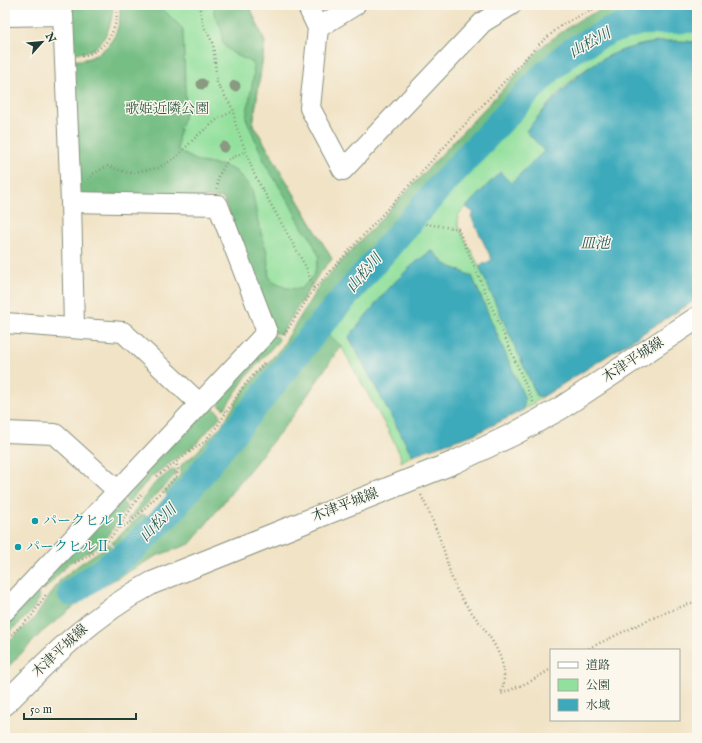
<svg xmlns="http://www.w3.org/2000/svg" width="702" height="743" font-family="'IM FELL English','Noto Serif JP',serif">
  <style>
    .green { fill: #93e09d; stroke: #598e68 }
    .forest { fill: #76be84; stroke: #4a7e5c }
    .water { fill: #3caabb; stroke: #2e7478 }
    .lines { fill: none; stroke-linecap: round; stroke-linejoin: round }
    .river { stroke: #3caabb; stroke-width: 27 }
    .minor-casing { stroke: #88907d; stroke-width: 22 }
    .major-casing { stroke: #88907d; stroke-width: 24 }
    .path { stroke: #88907d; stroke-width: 2.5; stroke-dasharray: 1 3; stroke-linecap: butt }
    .minor { stroke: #fff; stroke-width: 20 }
    .major { stroke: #fff; stroke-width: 22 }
    .tree { fill: #8a9a81 }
    .culture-dot { fill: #0f9aa8; stroke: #fbf7ec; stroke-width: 1.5 }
    .labels { text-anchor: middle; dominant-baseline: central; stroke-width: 3; stroke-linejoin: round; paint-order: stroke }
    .park-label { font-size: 14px; fill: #365e49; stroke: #fbf7ec }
    .street-label { font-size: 14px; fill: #1f3d34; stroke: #fbf7ec }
    .culture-label { font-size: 14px; fill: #0d838f; stroke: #fbf7ec; text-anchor: start }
    .water-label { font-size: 15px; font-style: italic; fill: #285e5c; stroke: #fbf7ec }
  </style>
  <rect width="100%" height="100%" fill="#fbf7ec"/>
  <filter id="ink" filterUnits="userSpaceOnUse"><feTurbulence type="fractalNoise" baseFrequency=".025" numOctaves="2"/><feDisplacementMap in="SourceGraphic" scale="8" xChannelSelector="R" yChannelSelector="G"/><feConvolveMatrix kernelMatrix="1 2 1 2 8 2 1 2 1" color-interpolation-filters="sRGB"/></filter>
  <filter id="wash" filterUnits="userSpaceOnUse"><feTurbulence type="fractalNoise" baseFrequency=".012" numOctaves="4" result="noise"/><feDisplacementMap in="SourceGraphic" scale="16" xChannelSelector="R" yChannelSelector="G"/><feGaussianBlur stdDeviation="0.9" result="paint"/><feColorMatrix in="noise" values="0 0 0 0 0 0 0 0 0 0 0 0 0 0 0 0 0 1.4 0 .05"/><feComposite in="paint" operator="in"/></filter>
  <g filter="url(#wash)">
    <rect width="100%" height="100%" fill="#f1e3c6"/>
    <path class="green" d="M120,5H249L265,42L253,124L332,259L318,275L281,334L223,198L84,59C88,59 91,57 95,55C114,45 122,26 120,5Z
      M666,26L697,27V42C649,36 602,52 567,84C552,98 539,116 526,131L545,151L511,183L500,172L458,215V226L479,266L537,396H544L523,410L525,399L472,276L445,264L434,252L431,251C398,273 374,307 349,337L412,455L401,462L400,454L388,430L341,346L324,330L454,184L456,186L465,175L466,171L550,80C584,49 620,32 666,26Z"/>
    <path class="forest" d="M5,5H113C113,28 100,58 72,52L71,7L5,9Z
      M120,5H159L183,29L186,109C182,126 177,131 178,151L200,162L225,166L236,171L252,189L258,222L267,252L269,277L275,283L286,288L301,289L314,275L319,256L310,237L303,229L290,204L266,165L246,118L254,74L252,62C242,58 228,53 223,43C221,39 223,33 221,28C218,19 211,16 215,5H249L265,42L253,124L332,259L318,275L281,334L275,333L223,198L83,195L77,188L72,61C77,60 83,60 87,59C111,52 122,28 120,5Z
      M611,5H697V11C637,6 584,27 540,68L333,295L334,296C305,333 276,369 248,406C209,457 170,510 119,551L112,542L141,515H145L148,519L170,498L164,492L180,475L181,465L195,454L222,425L242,393L282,347L320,284L545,44L579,20Z
      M324,330L341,346L293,416L190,544L156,556L91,593L42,632L5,670V644L34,619L61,579L80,564L110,544L117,552L65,590L72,600L138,553L186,504L237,442Z
      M272,335L278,337L279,340L246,377L225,408H222L213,399Z
      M209,403L220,414V417L197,443L151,477L128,503L123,497Z
      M173,469L176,470L175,475L132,519L128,520L154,484Z
      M120,499L127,507L105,540L98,546L69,563L44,590L40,586Z
      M35,591L40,597C33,613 18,625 5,635V623Z"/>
    <path class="water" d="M670,41L697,42V299L544,396H537L479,266L492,260L471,216L474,213L466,207L500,172L511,183L544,151L526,131C571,79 598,46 670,41Z
      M431,251L434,252L445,264L472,276L525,399L523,410L477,433L412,455L349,337C373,307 398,273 431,251Z"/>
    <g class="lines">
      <path class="river" d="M71,593L133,549L172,510L317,329L443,183L541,78L571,51L609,31L640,22L697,19"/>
    </g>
  </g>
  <g filter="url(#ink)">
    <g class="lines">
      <g class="minor-casing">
        <path id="minor" d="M307,5L318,28L310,108L343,170L483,22L511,5
          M5,16L63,15L71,202L218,205L267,332L5,611
          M318,28L355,5
          M71,202L74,327
          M5,323L123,332L199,403
          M5,432L55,434L118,491"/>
      </g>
      <g class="major-casing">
        <path id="major" d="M5,704C51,657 93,615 152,583L455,462L514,434L561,408L697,318"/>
      </g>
      <path class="path" d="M199,5L204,27L213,43L217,83L234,111L235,123L255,176L306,267L314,289L284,335
        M82,56C107,51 118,29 117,5
        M88,180L93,174L107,166L129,173L158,168L174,159L198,135L219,118L234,111
        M217,189L218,177L228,160L246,151
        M426,224L458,229L534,404
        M314,289L537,46L563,24L602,5
        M218,407L225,413
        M157,476L205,441L218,425L243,387L265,362
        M421,495C430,514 438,532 444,551C448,564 451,580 458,592C475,623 515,653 501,694L531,681L551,669
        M120,528L131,522L177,476L178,469L176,463
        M75,563C82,559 90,556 97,551C117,535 127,512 143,492
        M5,640L31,617L47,593
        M585,650L659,615L697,601"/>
      <use href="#minor" class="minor"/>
      <use href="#major" class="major"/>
    </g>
    <g class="tree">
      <circle cx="202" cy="84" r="5.5"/>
      <circle cx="235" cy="86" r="5.5"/>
      <circle cx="224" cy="147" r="5.5"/>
    </g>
  </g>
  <g class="culture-dot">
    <circle cx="35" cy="521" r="4"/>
    <circle cx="18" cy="547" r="4"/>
  </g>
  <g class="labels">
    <g class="park-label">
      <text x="167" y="109">歌姫近隣公園</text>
    </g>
    <g class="street-label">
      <text transform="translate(633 360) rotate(-33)">木津平城線</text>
      <text transform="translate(345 505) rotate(-21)">木津平城線</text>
      <text transform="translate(60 651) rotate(-43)">木津平城線</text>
    </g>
    <g class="culture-label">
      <text x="43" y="521">パークヒルⅠ</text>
      <text x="26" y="547">パークヒルⅡ</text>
    </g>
    <g class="water-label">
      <text transform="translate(590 43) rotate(-29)">山松川</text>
      <text x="595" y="243">皿池</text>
      <text transform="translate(364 273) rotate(-49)">山松川</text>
      <text transform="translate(158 523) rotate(-46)">山松川</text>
    </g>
  </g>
  <rect width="702" height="743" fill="none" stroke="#fbf7ec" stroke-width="20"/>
  <rect x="550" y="649" width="130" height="72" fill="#fbf7ec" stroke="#a3ada2"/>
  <rect x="558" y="662" width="20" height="6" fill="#ffffff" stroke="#a3ada2"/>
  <text x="586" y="669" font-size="12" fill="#1f3d34">道路</text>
  <rect x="558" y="679" width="20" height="12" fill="#93e09d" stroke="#a3ada2"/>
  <text x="586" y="689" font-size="12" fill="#1f3d34">公園</text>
  <rect x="558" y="699" width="20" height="12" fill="#3caabb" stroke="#a3ada2"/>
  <text x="586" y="709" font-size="12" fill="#1f3d34">水域</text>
  <g transform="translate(42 42) rotate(63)" stroke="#fbf7ec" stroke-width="3" paint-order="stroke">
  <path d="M0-3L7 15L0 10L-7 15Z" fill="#1f3d34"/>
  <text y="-6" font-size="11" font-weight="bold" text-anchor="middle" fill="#1f3d34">N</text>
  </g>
  <path d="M24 713v6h112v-6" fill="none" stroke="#1f3d34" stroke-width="2"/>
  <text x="30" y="713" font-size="12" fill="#1f3d34" stroke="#fbf7ec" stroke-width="3" paint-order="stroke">50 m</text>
</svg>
